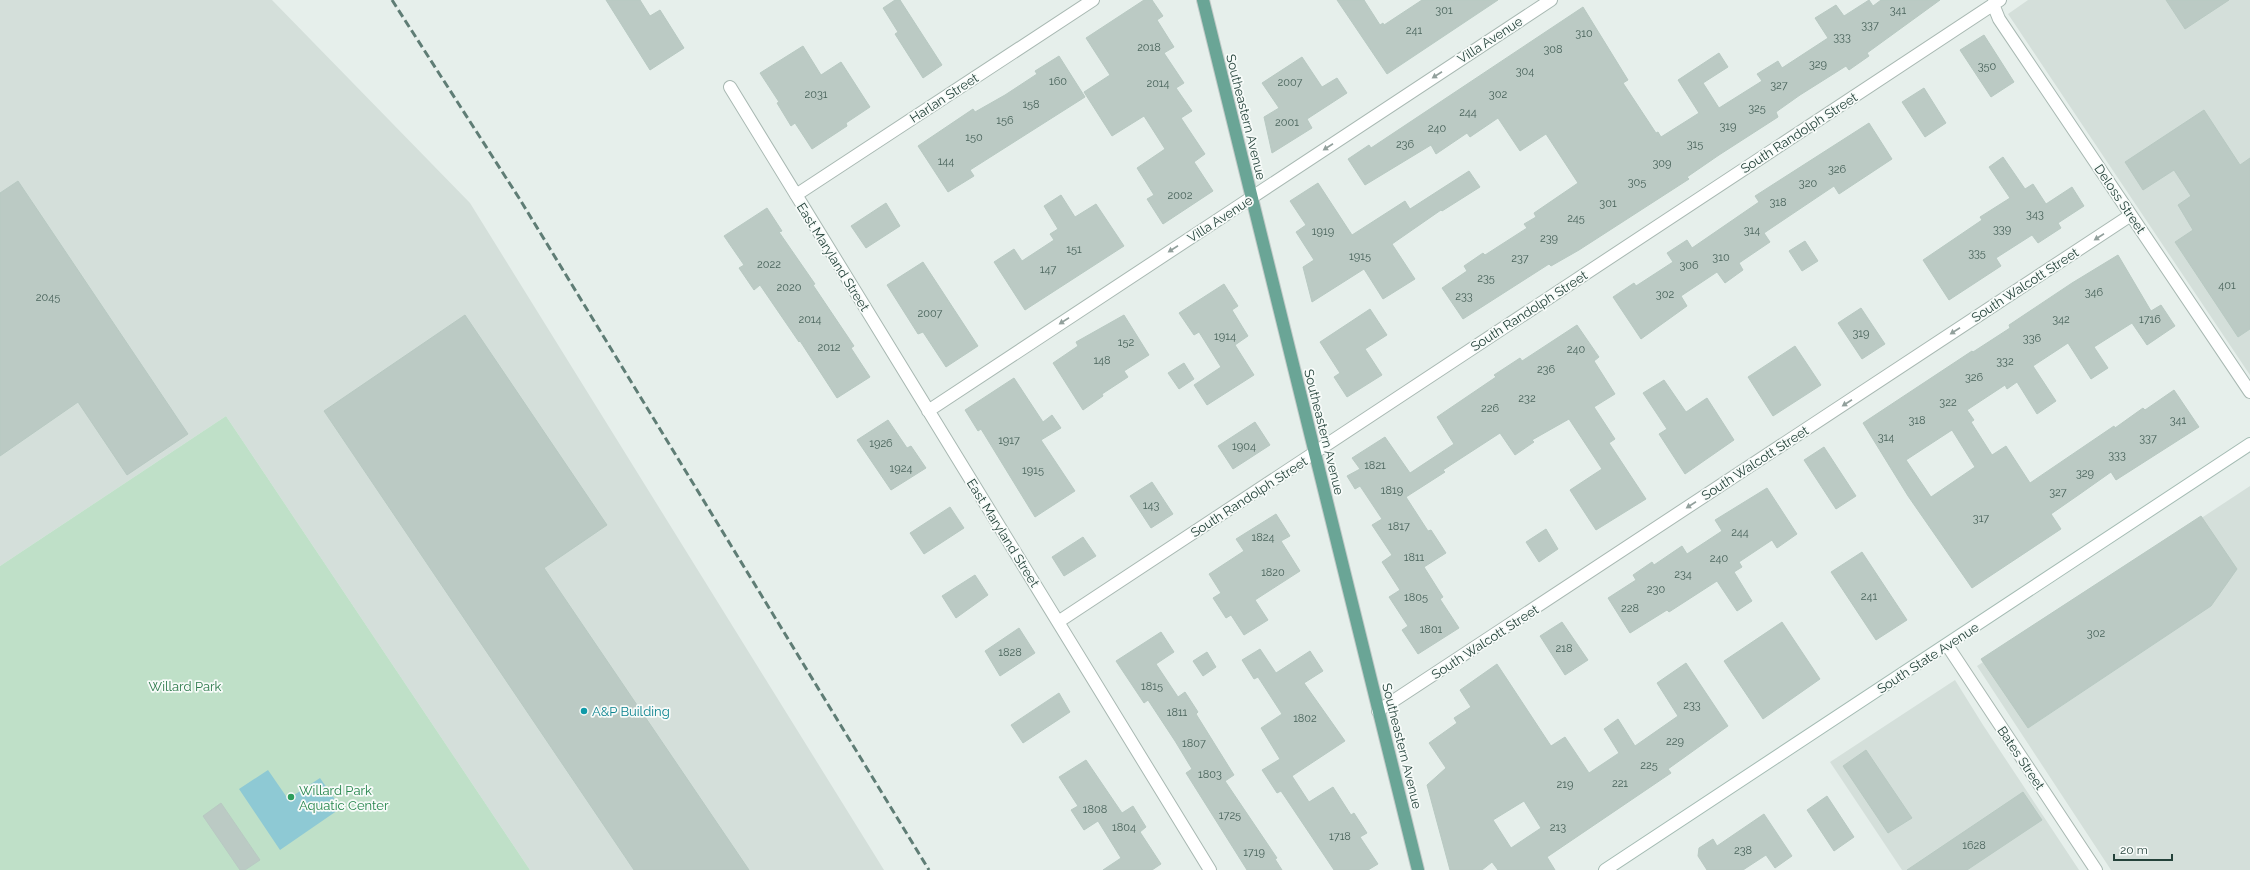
<svg xmlns="http://www.w3.org/2000/svg" width="2250" height="870" font-family="Raleway,sans-serif">
  <style>
    .built { fill: #d4dfda }
    .green { fill: #bfe0c8 }
    .water { fill: #8ec9d4 }
    .building { fill: #bbcac4; stroke: #b8c9c2; fill-rule: evenodd }
    .lines { fill: none; stroke-linecap: round; stroke-linejoin: round }
    .street-casing { stroke: #a8b8b2; stroke-width: 14 }
    .secondary-casing { stroke: #a4bbb3; stroke-width: 14 }
    .primary-casing { stroke: #c2cac8; stroke-width: 14 }
    .street { stroke: #fff; stroke-width: 12 }
    .secondary { stroke: #fff; stroke-width: 12 }
    .primary { stroke: #6aa596; stroke-width: 12 }
    .rail { stroke: #5f7d75; stroke-width: 3; stroke-dasharray: 8 4; stroke-linecap: butt }
    .oneway { fill: #92a09c }
    .culture-dot { fill: #0f9aa8; stroke: #f7fbf9; stroke-width: 1.5 }
    .leisure-dot { fill: #2e9e5b; stroke: #f7fbf9; stroke-width: 1.5 }
    .labels { text-anchor: middle; dominant-baseline: central; stroke-width: 3.5; stroke-linejoin: round; paint-order: stroke }
    .number-label { font-size: 11px; fill: #4a645c }
    .street-label { font-size: 13px; fill: #24423a; stroke: #f7fbf9 }
    .park-label { font-size: 13px; fill: #2d7a4b; stroke: #f7fbf9 }
    .culture-label { font-size: 13px; fill: #0d838f; stroke: #f7fbf9; text-anchor: start }
    .leisure-label { font-size: 13px; fill: #27864d; stroke: #f7fbf9; text-anchor: start }
  </style>
  <rect width="100%" height="100%" fill="#e6efeb"/>
  <path class="built" d="M0,0H272L470,203L884,870H530L226,416L0,566Z
    M2028,0H2250V375L2008,14Z
    M2250,486V870H2111L1977,666Z
    M1955,680L1983,725L2079,870H1902L1830,762Z"/>
  <path class="green" d="M226,416L530,870H0V566Z"/>
  <path class="water" d="M268,770L288,799L320,778L341,808L280,850L239,789Z"/>
  <path class="building" d="M606,0H640L650,16L660,10L684,48L650,70Z
    M895,0H900L942,65L923,78L895,34L898,32L883,8Z
    M1144,0H1152L1163,16L1157,20L1174,47L1164,53L1184,83L1176,88L1192,111L1181,118L1205,154L1194,162L1213,191L1163,224L1147,199L1154,195L1137,168L1165,149L1144,116L1112,136L1084,92L1110,75L1086,38Z
    M1337,0H1364L1380,25L1383,23L1384,25L1422,0H1498L1387,74Z
    M1869,0L1873,6L1881,0H1940L1867,53L1869,56L1849,70L1846,66L1800,95L1776,112L1778,117L1719,155L1687,177L1689,179L1579,250L1551,266L1549,264L1463,319L1442,288L1467,271L1464,266L1483,253L1485,255L1527,228L1524,224L1536,217L1534,213L1578,183L1546,134L1520,151L1498,118L1470,137L1467,133L1436,154L1431,145L1365,185L1348,159L1369,145L1371,148L1583,7L1628,80L1623,83L1656,133L1658,132L1661,137L1699,113L1678,80L1719,53L1728,67L1703,83L1719,108L1762,81L1757,74L1778,61L1782,68L1828,38L1815,18L1836,5L1844,16Z
    M2166,0H2229L2185,29Z
    M1984,35L2014,82L1991,97L1960,50Z
    M803,46L821,75L841,62L870,107L846,123L847,126L812,149L795,123L791,126L777,103L779,102L760,73Z
    M1059,56L1085,97L970,170L974,176L948,192L918,146L973,109L975,112L1005,95L1037,74L1035,71Z
    M1302,57L1322,87L1337,78L1347,93L1307,119L1312,128L1272,153L1264,117L1279,108L1262,83Z
    M1924,88L1946,123L1925,137L1902,102Z
    M2204,110L2240,165L2250,158V329L2238,337L2175,242L2193,230L2178,205L2191,196L2174,170L2143,190L2125,162Z
    M1869,123L1892,159L1839,194L1834,186L1764,233L1770,242L1739,263L1743,270L1725,283L1717,272L1681,296L1687,306L1641,339L1613,297L1634,283L1636,286L1673,262L1667,253L1687,240L1692,248L1759,202L1755,196Z
    M2003,157L2025,189L2033,184L2046,204L2072,187L2084,206L2058,223L2061,228L2038,243L2032,235L1996,258L2001,266L1949,300L1923,260L1982,220L1980,217L2010,198L1989,167Z
    M1469,171L1480,187L1442,211L1441,210L1392,244L1415,279L1383,299L1364,269L1312,302L1303,267L1314,260L1296,232L1306,225L1290,201L1318,183L1352,235L1405,201L1410,209Z
    M18,181L188,434L127,475L78,402L0,456V193Z
    M1061,195L1075,217L1096,204L1124,246L1025,310L994,262L1014,249L1022,261L1054,240L1050,234L1058,229L1044,206Z
    M886,203L900,226L866,248L851,226Z
    M767,208L782,231L779,232L815,284L813,285L854,346L851,348L870,377L837,398L800,341L799,342L760,285L754,290L739,268L744,265L724,236Z
    M1805,241L1818,261L1802,271L1789,251Z
    M2118,255L2151,311L2161,305L2175,326L2147,345L2132,323L2094,347L2108,368L2091,379L2068,343L2033,366L2056,401L2037,414L2017,382L2007,389L2005,385L1967,410L1974,420L1971,422L1992,455L2006,446L2030,483L2114,426L2115,428L2143,408L2145,410L2174,390L2199,427L2116,480L2111,472L2077,496L2051,514L2061,529L1972,588L1908,496L1863,423L1972,351L1973,352L2010,328L2009,325L2072,283ZM1952,430L1975,467L1931,497L1906,460Z
    M923,262L978,346L946,367L923,332L918,334L887,285Z
    M1224,284L1238,306L1232,310L1248,336L1235,345L1254,375L1207,405L1194,385L1221,367L1199,332L1194,335L1179,313Z
    M1861,308L1885,344L1862,359L1838,323Z
    M1370,309L1387,335L1365,349L1382,375L1347,397L1334,377L1340,373L1320,342Z
    M465,315L607,525L544,568L749,870H634L324,411Z
    M1124,315L1149,355L1124,371L1128,377L1102,394L1103,396L1083,410L1053,363L1078,346L1076,342Z
    M1577,325L1599,357L1594,361L1615,394L1594,407L1615,439L1609,443L1646,499L1596,530L1570,490L1602,469L1569,419L1532,440L1534,442L1515,455L1500,433L1443,470L1445,472L1406,497L1428,531L1431,530L1446,553L1424,567L1443,597L1440,599L1459,628L1418,654L1402,630L1408,626L1389,597L1400,590L1382,562L1392,555L1372,525L1382,519L1360,486L1355,489L1347,476L1360,469L1352,458L1385,437L1410,473L1454,444L1437,417L1496,377L1494,375L1520,358L1522,361Z
    M1795,346L1821,385L1773,416L1748,377Z
    M1184,363L1194,379L1179,389L1168,373Z
    M1014,378L1043,422L1052,415L1061,428L1041,440L1075,491L1035,517L981,429L978,431L965,410Z
    M1664,380L1686,412L1707,398L1734,440L1685,474L1659,434L1667,429L1643,393Z
    M888,420L907,448L911,446L926,468L891,490L857,440Z
    M1255,422L1270,445L1233,469L1218,446Z
    M1824,447L1856,496L1836,509L1804,460Z
    M1152,482L1173,514L1151,528L1130,496Z
    M1767,488L1797,534L1777,548L1772,540L1739,562L1742,567L1734,572L1752,601L1737,611L1717,581L1669,612L1667,610L1630,633L1608,598L1636,580L1633,575L1652,562L1654,565L1682,546L1687,554L1722,531L1715,520Z
    M950,507L964,528L924,554L910,533Z
    M1276,514L1290,536L1281,541L1300,571L1255,600L1268,620L1244,635L1231,615L1226,618L1213,598L1221,593L1209,574L1244,551L1236,539Z
    M2201,516L2237,569L2211,606L2028,728L1981,659Z
    M1546,529L1558,549L1539,562L1526,542Z
    M1083,537L1096,556L1064,576L1052,557Z
    M1862,552L1907,620L1876,640L1831,572Z
    M975,575L988,595L956,618L942,596Z
    M1562,622L1588,660L1565,675L1540,636Z
    M1782,622L1820,679L1763,719L1724,661Z
    M1019,628L1035,653L1000,676L985,651Z
    M1161,632L1174,652L1156,664L1178,697L1185,692L1198,712L1196,714L1234,775L1225,781L1277,858L1275,859L1282,870H1247L1186,773L1192,769L1175,741L1148,700L1144,703L1116,661Z
    M1260,649L1276,673L1310,651L1323,671L1304,683L1345,741L1292,776L1309,802L1333,787L1351,815L1354,813L1367,833L1360,837L1378,864L1368,870H1334L1281,791L1277,793L1262,770L1280,759L1261,728L1282,714L1258,677L1254,679L1242,660Z
    M1207,652L1216,667L1203,676L1193,661Z
    M1686,663L1728,726L1668,769L1671,773L1547,857L1555,870H1498L1492,862L1482,870H1450L1427,785L1446,768L1429,743L1457,723L1454,718L1471,707L1460,690L1497,664L1551,746L1565,737L1589,773L1619,753L1604,729L1618,719L1635,746L1678,716L1657,683ZM1524,801L1541,828L1511,848L1493,820Z
    M1059,693L1070,712L1023,743L1011,725Z
    M1866,750L1912,818L1888,833L1843,766Z
    M1086,760L1122,813L1133,806L1146,827L1140,832L1161,864L1152,870H1103L1121,858L1098,821L1084,830L1071,810L1078,806L1059,777Z
    M2023,792L2042,820L1967,870H1907Z
    M1827,796L1854,837L1834,851L1807,810Z
    M221,803L260,860L245,870H240L203,816Z
    M1764,814L1792,856L1775,868L1766,855L1743,870H1707L1698,856L1699,848L1713,839L1717,846Z"/>
  <g class="lines">
    <g class="street-casing">
      <path id="street" d="M1993,4L1999,19L2250,392
        M730,87L1210,870
        M796,195L1093,0
        M928,411L1551,0
        M1058,622L2000,0
        M1947,645L2096,870
        M1378,711L2131,215"/>
    </g>
    <g class="secondary-casing">
      <path id="secondary" d="M1605,870L2250,444"/>
    </g>
    <g class="primary-casing">
      <path id="primary" d="M1203,0L1418,870"/>
    </g>
    <use href="#street" class="street"/>
    <use href="#secondary" class="secondary"/>
    <use href="#primary" class="primary"/>
    <path class="rail" d="M392,0L519,198L929,870"/>
  </g>
  <defs><path id="oneway-solid" d="M-6-.8H1V-3.2L6.5 0L1 3.2V.8H-6Z"/></defs>
  <g class="oneway">
    <use href="#oneway-solid" transform="translate(1437 75) rotate(147)"/>
    <use href="#oneway-solid" transform="translate(1328 147) rotate(147)"/>
    <use href="#oneway-solid" transform="translate(2099 237) rotate(147)"/>
    <use href="#oneway-solid" transform="translate(1173 249) rotate(147)"/>
    <use href="#oneway-solid" transform="translate(1064 321) rotate(147)"/>
    <use href="#oneway-solid" transform="translate(1955 331) rotate(147)"/>
    <use href="#oneway-solid" transform="translate(1847 403) rotate(147)"/>
    <use href="#oneway-solid" transform="translate(1691 505) rotate(147)"/>
  </g>
  <circle class="culture-dot" cx="584" cy="711" r="4"/>
  <circle class="leisure-dot" cx="291" cy="797" r="4"/>
  <g class="labels">
    <g class="number-label">
      <text x="1444" y="10">301</text>
      <text x="1898" y="10">341</text>
      <text x="1870" y="25">337</text>
      <text x="1414" y="30">241</text>
      <text x="1584" y="33">310</text>
      <text x="1842" y="37">333</text>
      <text x="1149" y="47">2018</text>
      <text x="1553" y="49">308</text>
      <text x="1818" y="64">329</text>
      <text x="1987" y="66">350</text>
      <text x="1525" y="71">304</text>
      <text x="1058" y="81">160</text>
      <text x="1290" y="82">2007</text>
      <text x="1158" y="83">2014</text>
      <text x="1779" y="85">327</text>
      <text x="816" y="94">2031</text>
      <text x="1498" y="94">302</text>
      <text x="1031" y="104">158</text>
      <text x="1757" y="108">325</text>
      <text x="1468" y="112">244</text>
      <text x="1005" y="120">156</text>
      <text x="1287" y="122">2001</text>
      <text x="1728" y="126">319</text>
      <text x="1437" y="128">240</text>
      <text x="974" y="137">150</text>
      <text x="1405" y="144">236</text>
      <text x="1695" y="144">315</text>
      <text x="946" y="161">144</text>
      <text x="1662" y="163">309</text>
      <text x="1837" y="169">326</text>
      <text x="1637" y="182">305</text>
      <text x="1808" y="183">320</text>
      <text x="1180" y="195">2002</text>
      <text x="1778" y="202">318</text>
      <text x="1608" y="203">301</text>
      <text x="2035" y="214">343</text>
      <text x="1576" y="218">245</text>
      <text x="2002" y="229">339</text>
      <text x="1752" y="230">314</text>
      <text x="1323" y="231">1919</text>
      <text x="1549" y="238">239</text>
      <text x="1074" y="249">151</text>
      <text x="1977" y="253">335</text>
      <text x="1360" y="256">1915</text>
      <text x="1721" y="257">310</text>
      <text x="1520" y="258">237</text>
      <text x="769" y="264">2022</text>
      <text x="1689" y="265">306</text>
      <text x="1048" y="269">147</text>
      <text x="1486" y="278">235</text>
      <text x="2227" y="285">401</text>
      <text x="789" y="287">2020</text>
      <text x="2094" y="292">346</text>
      <text x="1665" y="294">302</text>
      <text x="1464" y="296">233</text>
      <text x="48" y="297">2045</text>
      <text x="930" y="313">2007</text>
      <text x="810" y="319">2014</text>
      <text x="2061" y="319">342</text>
      <text x="2150" y="319">1716</text>
      <text x="1861" y="333">319</text>
      <text x="1225" y="336">1914</text>
      <text x="2032" y="338">336</text>
      <text x="1126" y="342">152</text>
      <text x="829" y="347">2012</text>
      <text x="1576" y="349">240</text>
      <text x="1102" y="360">148</text>
      <text x="2005" y="361">332</text>
      <text x="1546" y="369">236</text>
      <text x="1974" y="377">326</text>
      <text x="1527" y="398">232</text>
      <text x="1948" y="402">322</text>
      <text x="1490" y="408">226</text>
      <text x="1917" y="420">318</text>
      <text x="2178" y="420">341</text>
      <text x="1886" y="437">314</text>
      <text x="2148" y="438">337</text>
      <text x="1009" y="440">1917</text>
      <text x="881" y="443">1926</text>
      <text x="1244" y="446">1904</text>
      <text x="2117" y="455">333</text>
      <text x="1375" y="465">1821</text>
      <text x="901" y="468">1924</text>
      <text x="1033" y="470">1915</text>
      <text x="2085" y="473">329</text>
      <text x="1392" y="490">1819</text>
      <text x="2058" y="492">327</text>
      <text x="1151" y="505">143</text>
      <text x="1981" y="518">317</text>
      <text x="1399" y="526">1817</text>
      <text x="1740" y="532">244</text>
      <text x="1263" y="537">1824</text>
      <text x="1414" y="557">1811</text>
      <text x="1719" y="558">240</text>
      <text x="1273" y="572">1820</text>
      <text x="1683" y="574">234</text>
      <text x="1656" y="589">230</text>
      <text x="1869" y="596">241</text>
      <text x="1416" y="597">1805</text>
      <text x="1630" y="608">228</text>
      <text x="1431" y="629">1801</text>
      <text x="2096" y="633">302</text>
      <text x="1564" y="648">218</text>
      <text x="1010" y="652">1828</text>
      <text x="1152" y="686">1815</text>
      <text x="1692" y="705">233</text>
      <text x="1177" y="712">1811</text>
      <text x="1305" y="718">1802</text>
      <text x="1675" y="741">229</text>
      <text x="1194" y="743">1807</text>
      <text x="1649" y="765">225</text>
      <text x="1210" y="774">1803</text>
      <text x="1620" y="783">221</text>
      <text x="1565" y="784">219</text>
      <text x="1095" y="809">1808</text>
      <text x="1230" y="815">1725</text>
      <text x="1124" y="827">1804</text>
      <text x="1558" y="827">213</text>
      <text x="1340" y="836">1718</text>
      <text x="1974" y="845">1628</text>
      <text x="1743" y="850">238</text>
      <text x="1254" y="852">1719</text>
    </g>
    <g class="street-label">
      <text transform="translate(1490 40) rotate(-33)">Villa Avenue</text>
      <text transform="translate(944 98) rotate(-33)">Harlan Street</text>
      <text transform="translate(1246 117) rotate(76)">Southeastern Avenue</text>
      <text transform="translate(1799 133) rotate(-33)">South Randolph Street</text>
      <text transform="translate(2120 199) rotate(56)">Deloss Street</text>
      <text transform="translate(1220 219) rotate(-33)">Villa Avenue</text>
      <text transform="translate(833 257) rotate(58)">East Maryland Street</text>
      <text transform="translate(2025 285) rotate(-33)">South Walcott Street</text>
      <text transform="translate(1529 311) rotate(-33)">South Randolph Street</text>
      <text transform="translate(1324 432) rotate(76)">Southeastern Avenue</text>
      <text transform="translate(1755 463) rotate(-33)">South Walcott Street</text>
      <text transform="translate(1249 497) rotate(-33)">South Randolph Street</text>
      <text transform="translate(1003 533) rotate(58)">East Maryland Street</text>
      <text transform="translate(1485 642) rotate(-33)">South Walcott Street</text>
      <text transform="translate(1928 658) rotate(-33)">South State Avenue</text>
      <text transform="translate(1402 746) rotate(76)">Southeastern Avenue</text>
      <text transform="translate(2021 758) rotate(56)">Bates Street</text>
    </g>
    <g class="park-label">
      <text x="185" y="686">Willard Park</text>
    </g>
    <g class="culture-label">
      <text x="592" y="711">A&amp;P Building</text>
    </g>
    <g class="leisure-label">
      <text x="299" y="790">Willard Park<tspan x="299" dy="15">Aquatic Center</tspan></text>
    </g>
  </g>
  <path d="M2114 854v6h58v-6" fill="none" stroke="#24423a" stroke-width="2"/>
  <text x="2120" y="854" font-size="12" fill="#24423a" stroke="#f7fbf9" stroke-width="3" paint-order="stroke">20 m</text>
</svg>
